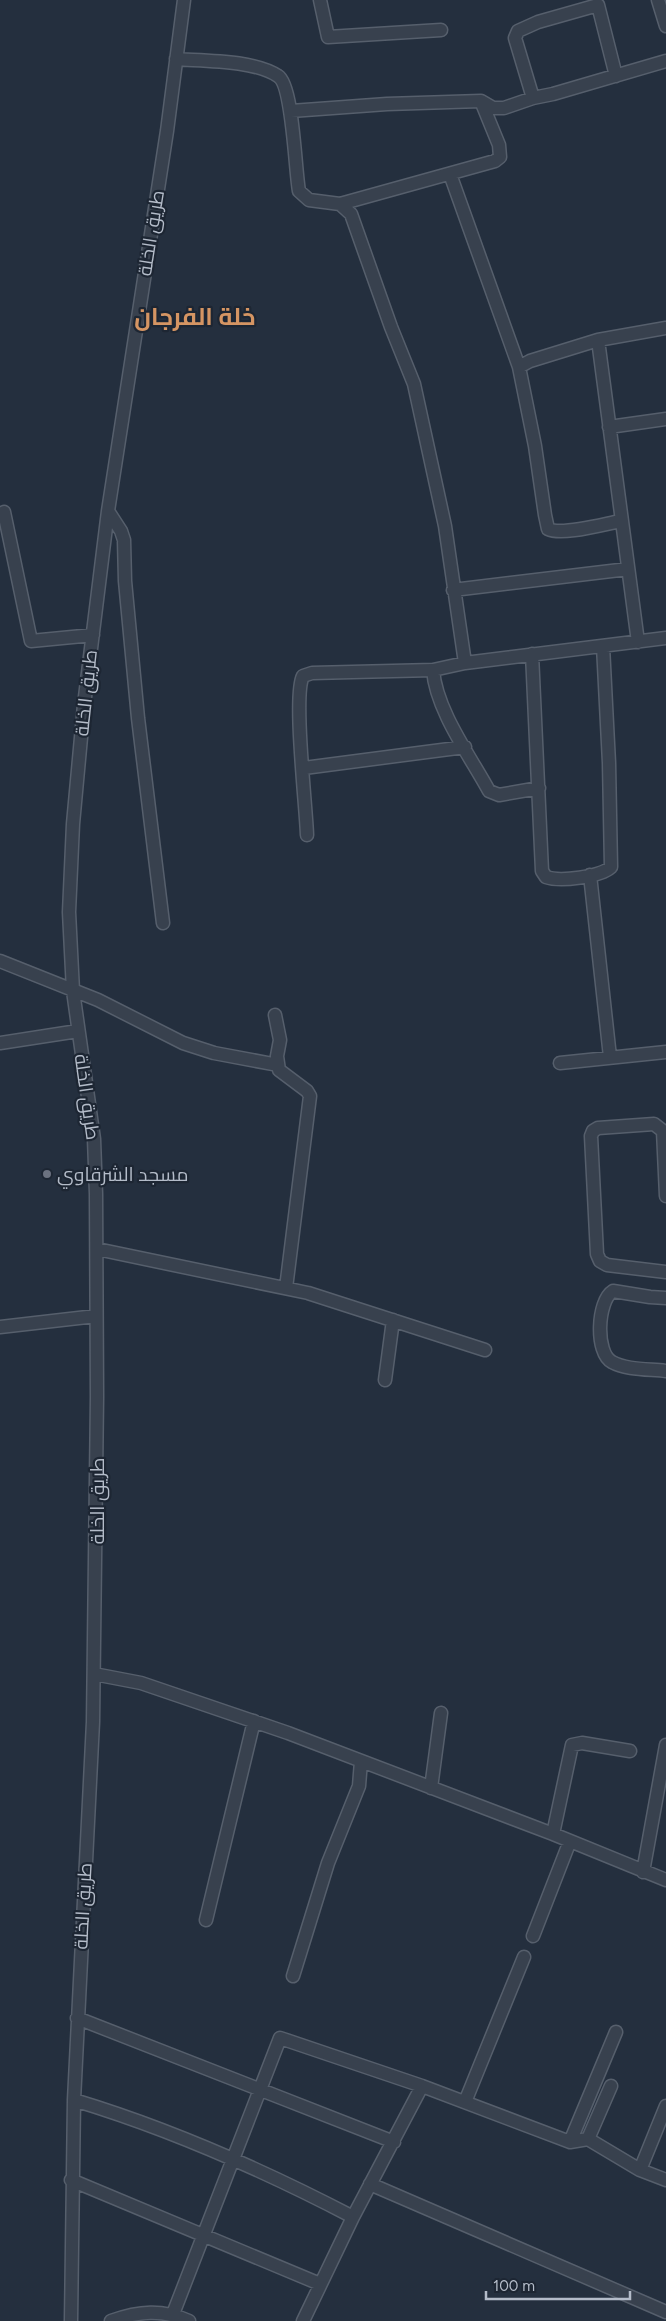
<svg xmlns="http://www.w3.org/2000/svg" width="666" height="2321" font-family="Figtree,Cairo,sans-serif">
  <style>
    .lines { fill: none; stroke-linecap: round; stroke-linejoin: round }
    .minor-casing { stroke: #565f6c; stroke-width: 15 }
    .minor { stroke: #38414e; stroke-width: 12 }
    .worship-dot { fill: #6b7280; stroke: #1d2633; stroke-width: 2 }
    .labels { text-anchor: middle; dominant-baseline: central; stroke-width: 4.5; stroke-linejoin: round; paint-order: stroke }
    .street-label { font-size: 19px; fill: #b4bcc9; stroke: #1d2633 }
    .poi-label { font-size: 19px; fill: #b4bcc9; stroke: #1d2633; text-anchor: start }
    .district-label { font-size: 24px; font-weight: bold; fill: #d59563; stroke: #1d2633 }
  </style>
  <rect width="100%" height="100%" fill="#242f3e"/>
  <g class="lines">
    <g class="minor-casing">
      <path id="minor" d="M320,0L328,37L441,30
        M658,0L666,26
        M176,59C205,61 254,60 278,76C293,85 295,170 299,191L309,200L340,204L351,214L391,327L414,384L445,526L465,663
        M533,98L515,38L518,31L538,22L598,5L616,76
        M291,111L387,104L481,101L493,108H504L533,98L553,94L666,61
        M450,174L519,367
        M340,204L495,161L500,157L499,145L481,101
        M598,340L638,642
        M609,427L666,419
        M108,511L121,531L124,540L125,581L138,718L163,923
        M4,512L31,641L93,635
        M621,521C604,524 562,536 548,529L545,515L535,446L519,367L530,361L598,340L666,328
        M453,590L628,569
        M532,654L542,871L546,877C560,882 600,877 611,867L609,763L603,646
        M304,768L465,747
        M539,788L499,795L489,791C470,756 436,710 433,670L465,663L666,638
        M307,835C306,805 293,695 303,676L312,673L433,670
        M590,875L610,1057
        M0,961L98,1000L183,1043L214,1053L278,1065
        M275,1015L280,1040L277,1056L279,1070L307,1091L310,1096L286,1288
        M0,1043L78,1031
        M560,1063L666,1052
        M666,1196L663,1131L654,1124L598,1128L593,1131L591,1136L597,1254L600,1261L607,1265L666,1272
        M97,1249L308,1293L485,1350
        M666,1298L650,1297L613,1291C597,1301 595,1353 612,1362C626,1370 649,1369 666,1371
        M0,1327L96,1316
        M385,1380L393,1320
        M94,1674L141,1683L288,1733L553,1834L666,1880
        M431,1788L441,1713
        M553,1834L572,1745L582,1743L630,1751
        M643,1872L666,1745
        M206,1920L254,1721
        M533,1936L570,1841
        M293,1976L328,1863L359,1786L361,1761
        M77,2018L394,2142
        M74,2100C170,2129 263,2170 353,2217
        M465,2102L524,1957
        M588,2139L611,2086
        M570,2142L616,2032
        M640,2170L666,2106
        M71,2180L320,2284
        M370,2184L666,2312
        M173,2314L280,2038L422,2086L570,2142L588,2139L640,2170L666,2180
        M71,2321L74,2100L93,1722L97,1397L96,1194L94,1139L73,991L69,912L73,824L84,705L108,511L167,131L184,0
        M111,2321C139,2311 162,2309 189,2321
        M303,2321L353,2217L422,2086"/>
    </g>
    <use href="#minor" class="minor"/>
  </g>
  <circle class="worship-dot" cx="47" cy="1174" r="5"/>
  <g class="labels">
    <g class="street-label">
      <text transform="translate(151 233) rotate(-81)">طريق الخلة</text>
      <text transform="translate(86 693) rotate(-84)">طريق الخلة</text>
      <text transform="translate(87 1097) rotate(82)">طريق الخلة</text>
      <text transform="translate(97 1501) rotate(-90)">طريق الخلة</text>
      <text transform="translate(83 1906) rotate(-87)">طريق الخلة</text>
    </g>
    <g class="poi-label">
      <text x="57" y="1174">مسجد الشرقاوي</text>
    </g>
    <g class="district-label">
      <text x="195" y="316">خلة الفرجان</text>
    </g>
  </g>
  <path d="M486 2291v8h144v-8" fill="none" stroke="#b4bcc9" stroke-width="2.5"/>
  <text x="493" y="2291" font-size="15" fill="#b4bcc9" stroke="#1d2633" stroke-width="4" paint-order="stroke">100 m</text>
</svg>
